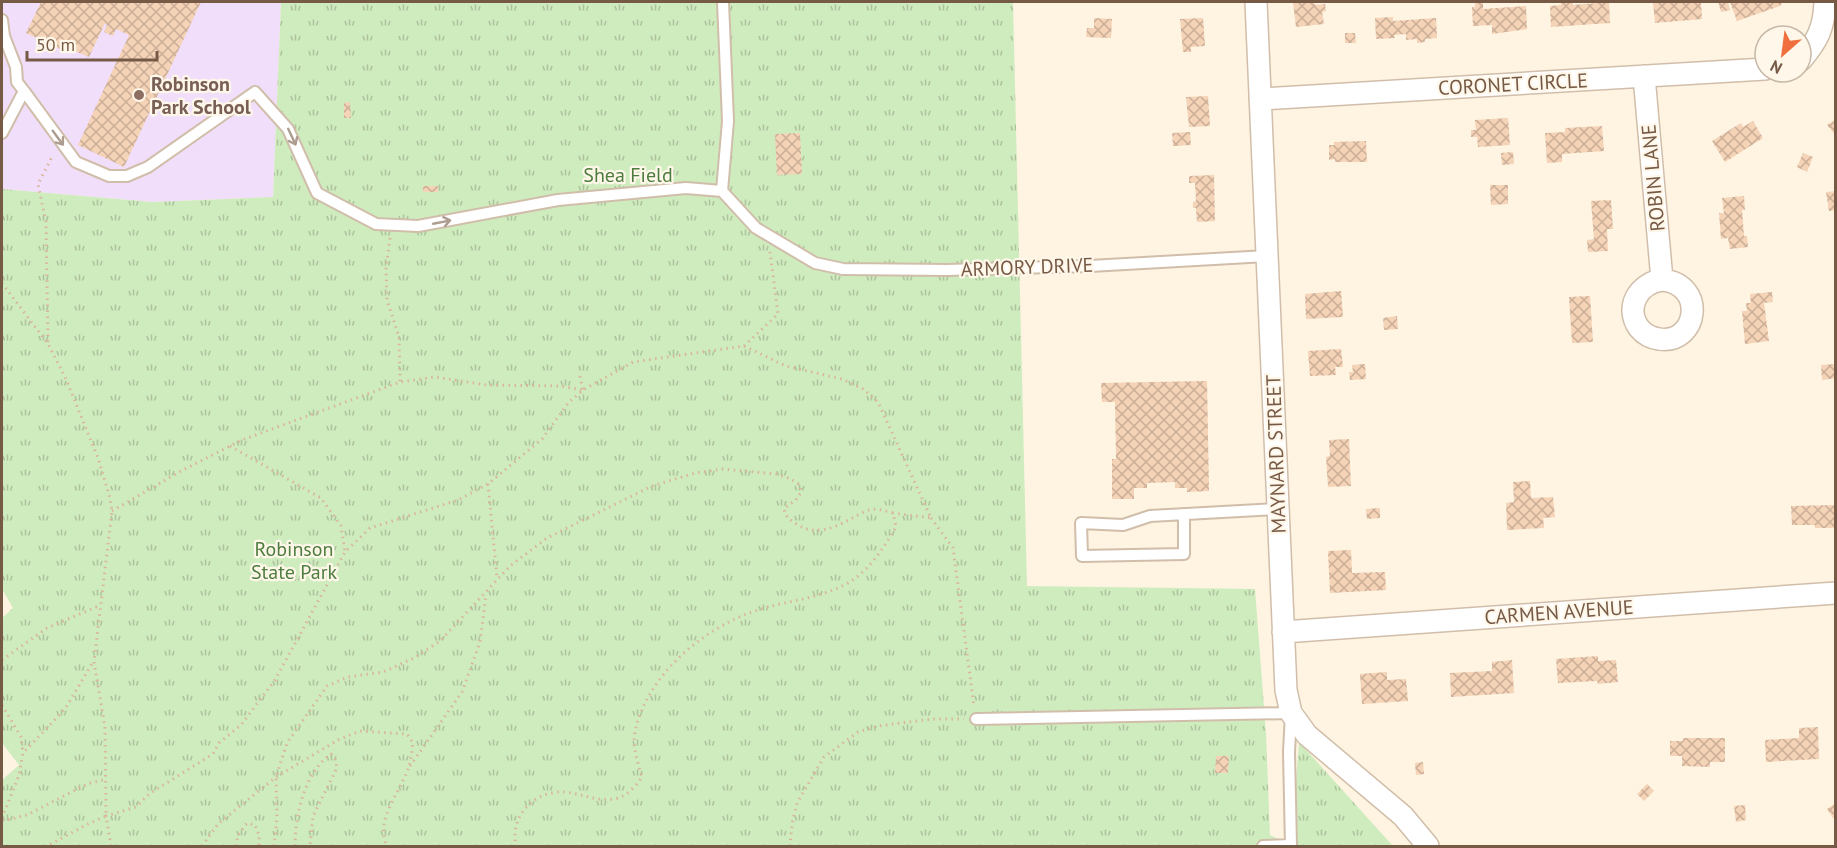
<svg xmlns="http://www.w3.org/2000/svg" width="1837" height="848" font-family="'PT Sans',sans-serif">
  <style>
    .education { fill: #f1defa }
    .park { fill: url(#park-tufts) }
    .building { fill: url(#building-cross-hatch) }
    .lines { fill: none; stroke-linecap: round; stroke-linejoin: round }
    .service-casing { stroke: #d1beaa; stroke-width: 14 }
    .minor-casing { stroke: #d1beaa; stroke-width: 24 }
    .path { stroke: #d9b69a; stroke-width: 3; stroke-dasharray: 1.5 4.5; stroke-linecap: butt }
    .service { stroke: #fff; stroke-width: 10 }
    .minor { stroke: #fff; stroke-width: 21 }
    .oneway { stroke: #ad9c90 }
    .education-dot { fill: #8d6e63; stroke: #fff7e9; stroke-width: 2 }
    .labels { text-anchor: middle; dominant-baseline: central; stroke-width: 4.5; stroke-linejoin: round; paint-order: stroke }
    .education-label { font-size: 20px; font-weight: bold; fill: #785e54; stroke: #fff7e9; text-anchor: start }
    .street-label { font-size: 20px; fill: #765a46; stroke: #fff7e9 }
    .park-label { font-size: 20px; fill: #4d7d3e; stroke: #fff7e9 }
  </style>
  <defs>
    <pattern id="park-tufts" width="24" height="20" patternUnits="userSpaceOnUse" patternTransform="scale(1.5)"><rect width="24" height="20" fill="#cfecbf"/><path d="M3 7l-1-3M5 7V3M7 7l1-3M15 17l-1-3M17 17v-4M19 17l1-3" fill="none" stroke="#adc29d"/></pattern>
    <pattern id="building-cross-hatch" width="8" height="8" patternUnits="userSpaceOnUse" patternTransform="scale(1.5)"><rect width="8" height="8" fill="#f5d3b7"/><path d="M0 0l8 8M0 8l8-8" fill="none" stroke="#cbae97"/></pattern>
  </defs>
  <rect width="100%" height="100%" fill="#fef4e1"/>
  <path class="education" d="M2,2H281L273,197L153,202L2,189Z"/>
  <path class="park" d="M281,2H1013L1027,586L1255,589L1266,734L1270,835L1291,845L1299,742L1393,846H2V780L19,765L2,743V618L13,608L2,589V189L153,202L273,197Z"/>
  <path class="building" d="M41,2H201L124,167L78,145L129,35L116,29L113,36L104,32L107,25L105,23L89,57L68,48L66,52L26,33Z
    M1293,2H1314L1315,5L1325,4L1326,11L1322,12L1324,24L1296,27Z
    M1475,2H1483V9L1526,6L1527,29L1492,34V25L1473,26L1472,7H1475Z
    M1561,2H1573V5L1609,2L1610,23L1551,27L1550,6L1561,5Z
    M1653,2H1701L1702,19L1655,23Z
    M1718,2H1728L1730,10L1721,12Z
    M1730,2H1783L1780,6L1737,21Z
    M1393,17V21L1436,18L1437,38L1425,39V42L1417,43V39L1406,40V34L1394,35L1395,38L1376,39L1375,18Z
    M1094,18L1112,19L1111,38L1086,37L1087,28H1094Z
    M1203,18L1205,46L1191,47V52H1183L1180,19Z
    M1345,33H1355L1356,43H1345Z
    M1208,96L1210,126L1189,127L1186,97Z
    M350,102L351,118H344V103Z
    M1508,118L1510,145L1478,147L1477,137H1471V130H1476L1475,120Z
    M1836,119V136L1827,125Z
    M1753,121L1763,138L1725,162L1712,141L1741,123L1743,127Z
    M1602,126L1604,151L1562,154V162L1547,163L1545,133L1565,132V128Z
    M1190,132L1191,145L1173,146L1172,133Z
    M800,133L802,174L777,175L775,134Z
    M1366,141L1367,162H1335V159L1329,160V145H1334V142Z
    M1513,152L1514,164L1502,165L1501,153Z
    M1803,153L1813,157L1807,172L1797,167Z
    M1214,175L1215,221L1197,222L1196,208H1193V202L1196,201L1195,183H1189V176Z
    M1490,185H1508V204L1491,205Z
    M423,186H438V192H423Z
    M1836,191V210L1829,211L1826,192Z
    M1744,196L1745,210H1742L1744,236H1747L1748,247L1730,249L1728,238L1721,239L1719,213H1724L1722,198Z
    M1611,200L1613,229H1607L1608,251L1588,252L1587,240L1594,239L1591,201Z
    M1341,291L1343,317L1306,319L1305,294Z
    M1772,292L1773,302L1764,303L1769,341L1745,344L1742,311H1747L1746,303H1751L1750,294Z
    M1590,296L1593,342L1572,343L1569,297Z
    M1397,316L1398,329L1384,330L1383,318Z
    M1341,349L1343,367H1335L1336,375L1310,376L1308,351Z
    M1365,364L1366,379L1350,380L1349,372H1353L1352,365Z
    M1836,364V378L1822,380L1821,365Z
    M1207,381L1209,491L1187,492V488H1175V482L1147,483V488H1134V499H1112V459H1116L1115,402H1102L1101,383Z
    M1349,439L1351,486L1328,487L1326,457L1330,456L1329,440Z
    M1530,481L1531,498L1553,497L1555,517L1543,518L1544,528L1507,530L1506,503L1514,502L1513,482Z
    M1836,505V528H1815V525H1792L1791,506Z
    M1380,508V518L1367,519L1366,509Z
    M1351,550L1352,573L1385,572L1386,590L1330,593L1328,551Z
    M1598,656V661L1616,660L1618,682L1598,684L1597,681L1558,683L1556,659Z
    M1512,660L1514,693L1451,697L1450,673L1492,671V662Z
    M1387,672V680L1406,679L1408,701L1362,704L1360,674Z
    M1818,727L1819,759L1766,762L1765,740L1799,738V728Z
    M1683,738H1725V762H1710V767L1682,766V756H1670V741H1683Z
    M1216,756H1229L1228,773H1215Z
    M1423,762L1424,774L1416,775L1415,763Z
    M1647,784L1654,791L1644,801L1637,794Z
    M1836,803V816L1833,818L1827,809Z
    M1745,805L1746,820L1736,822L1734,806Z"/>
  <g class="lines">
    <g class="service-casing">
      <path id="service" d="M2,20L4,36L16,67L17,82L24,91L2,133
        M24,91L76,162L109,176H127L148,167L255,92L288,129L317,193L376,224L418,226L558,200L686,188L722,191L756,228L815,263L843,269L947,270L1090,266L1267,256
        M722,191L728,121L723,2
        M1184,514V554L1082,556L1081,523L1123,525L1150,516L1278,509
        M976,719L1291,713L1289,752L1291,846
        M1263,846L1291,845"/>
    </g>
    <g class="minor-casing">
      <path id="minor" d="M1256,2L1286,690L1291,713L1307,735L1403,816L1428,846
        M1801,60C1818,40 1824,28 1825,2
        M1644,76L1662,280C1639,283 1624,307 1639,328C1644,334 1651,338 1659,339C1698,345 1707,284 1662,280
        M1260,99L1765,69
        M1283,632L1836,593"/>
    </g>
    <path class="path" d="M390,238L386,268L387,300L399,337L400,382
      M2,283L48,344L66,379L98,458L110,498L112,511L94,662L105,727L106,816L88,824L47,846
      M48,342L46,222L38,184L53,155
      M744,346L778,314L770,252
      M580,376L583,390
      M230,446L321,498L341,526L345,552
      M488,484L497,578
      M112,511L181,471L242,440L400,382L435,377L487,385L560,386L583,390
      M931,518L953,548L974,706
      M2,660L47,628L101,605
      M2,705L21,737L23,753
      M410,766L462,692L480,642L486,595
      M2,818L19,775L23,753L65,709L93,662
      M2,821L27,815L87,784L106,779
      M111,846L106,816L136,807L149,794L213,754L219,743L241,725L275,680L345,552L370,528L458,500L488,484L542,439L569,402L583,390L633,362L744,346L786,366L842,379L863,389L878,402L931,518L893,513
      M202,846L218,824L276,777L338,740L360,731L407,734L413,743C412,751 411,759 409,766C401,792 374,820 387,846
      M236,846L238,835L247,823L255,825L259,835V846
      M274,846L277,818L276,777L287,743L327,686L348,677L383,672L414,658L440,641L510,566L547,538L652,486L695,473L723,469L776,474L791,479L800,485L801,492L796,500L784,508C785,517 790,520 798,525C817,537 838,526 856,516C860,514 865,511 869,510C877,508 885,511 893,513L896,527C883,549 867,574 844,585C815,600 782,601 752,612C701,630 646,677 635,732C632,748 638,762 642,777C636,786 628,795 618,798C597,804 579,791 558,792C530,794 510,819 516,846
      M295,846C295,816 304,773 331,754L335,759L337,768L313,816L310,846
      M790,846L792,824L797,803L824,757L858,732L878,726L932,719H964"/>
    <use href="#service" class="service"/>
    <use href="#minor" class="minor"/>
  </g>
  <defs><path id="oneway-shaft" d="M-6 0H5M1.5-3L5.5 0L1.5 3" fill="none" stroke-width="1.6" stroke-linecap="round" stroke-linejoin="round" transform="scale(1.5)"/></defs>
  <g class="oneway">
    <use href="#oneway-shaft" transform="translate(292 137) rotate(65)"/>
    <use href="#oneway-shaft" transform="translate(58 138) rotate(54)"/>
    <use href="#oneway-shaft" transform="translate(442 222) rotate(-11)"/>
  </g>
  <circle class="education-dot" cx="139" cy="95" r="6"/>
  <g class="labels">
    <g class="education-label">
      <text x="151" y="84">Robinson<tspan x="151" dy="23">Park School</tspan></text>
    </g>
    <g class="street-label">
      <text transform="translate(1513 84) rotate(-3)">CORONET CIRCLE</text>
      <text transform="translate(1653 178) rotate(-95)">ROBIN LANE</text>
      <text transform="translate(1027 267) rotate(-2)">ARMORY DRIVE</text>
      <text transform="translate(1276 454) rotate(-92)">MAYNARD STREET</text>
      <text transform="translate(1559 612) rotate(-4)">CARMEN AVENUE</text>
    </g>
    <g class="park-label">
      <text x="628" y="175">Shea Field</text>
      <text x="294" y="549">Robinson<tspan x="294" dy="23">State Park</tspan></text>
    </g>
  </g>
  <rect width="1837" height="848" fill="none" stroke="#765a46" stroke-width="6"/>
  <g transform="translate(1783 54) rotate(208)"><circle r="28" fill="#fff7e9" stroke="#c8b8a8" stroke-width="1.5"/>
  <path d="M0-4.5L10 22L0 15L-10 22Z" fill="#ef6f3f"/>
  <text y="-9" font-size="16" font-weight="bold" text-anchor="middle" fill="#765a46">N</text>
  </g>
  <path d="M27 51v9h130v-9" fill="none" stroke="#765a46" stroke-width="3"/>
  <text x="36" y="51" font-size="18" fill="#765a46" stroke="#fff7e9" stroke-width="4.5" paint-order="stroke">50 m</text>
</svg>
